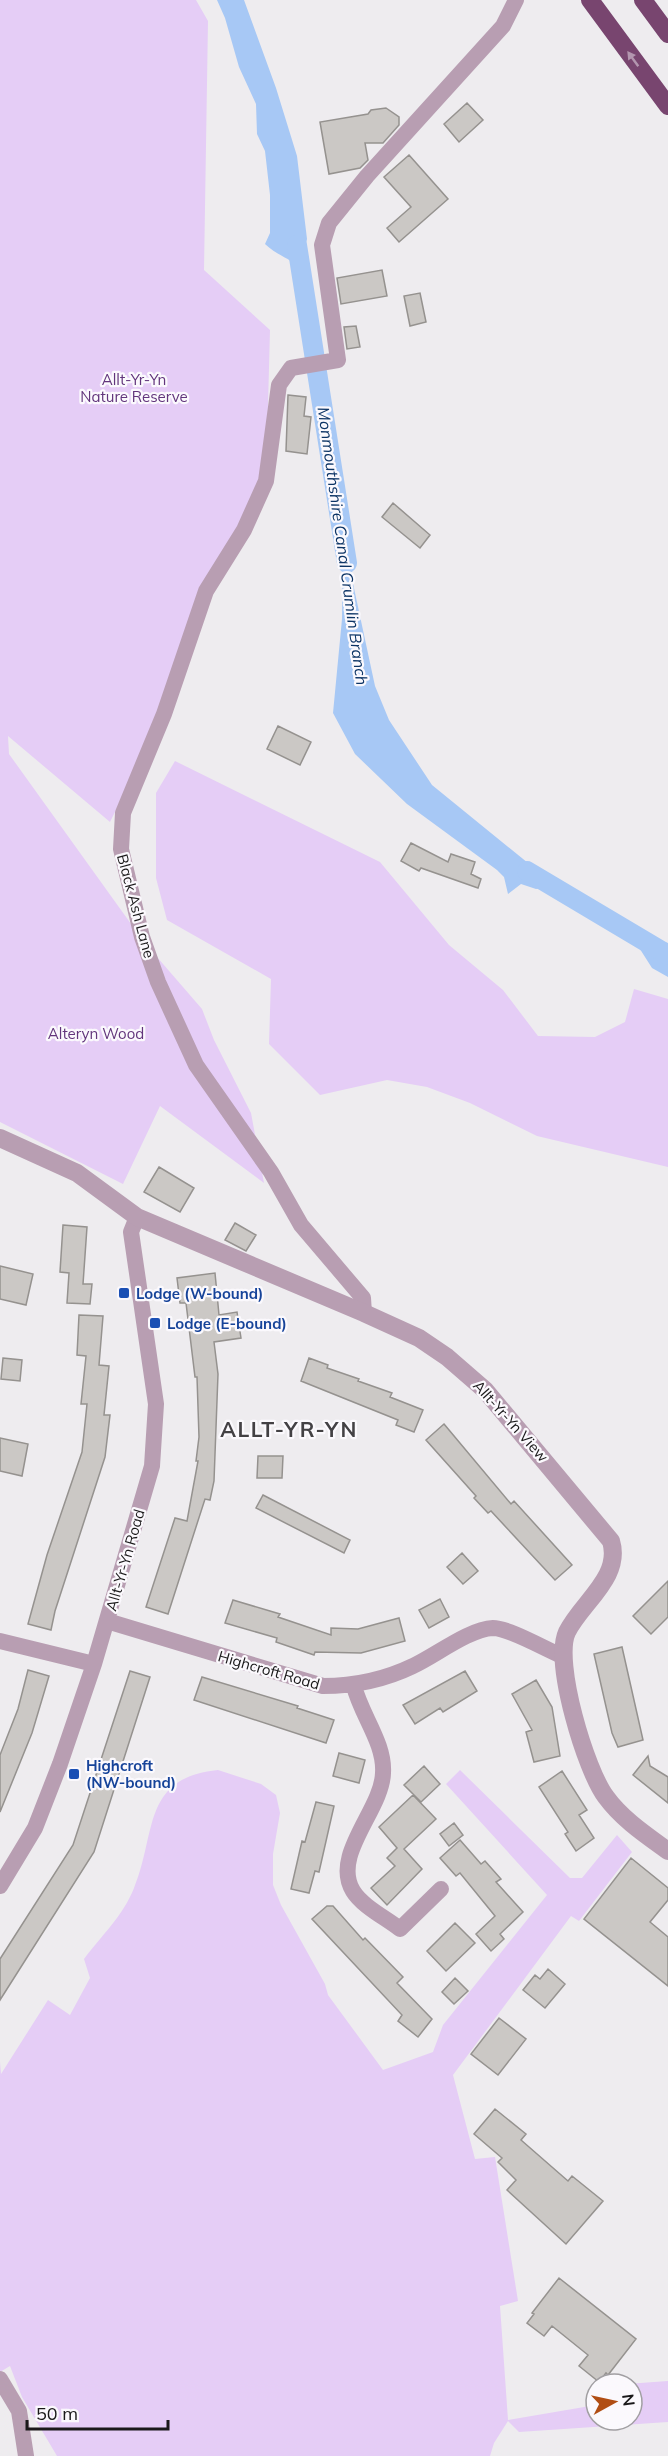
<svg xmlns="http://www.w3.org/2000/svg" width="668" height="2456" font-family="Mulish,sans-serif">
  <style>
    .green { fill: #e5cdf6 }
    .water { fill: #a7c8f5 }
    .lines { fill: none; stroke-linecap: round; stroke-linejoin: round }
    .canal { stroke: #a7c8f5; stroke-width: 20 }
    .building { fill: #cbc8c5; stroke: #95928f; stroke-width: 1.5 }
    .minor { stroke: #b89eb2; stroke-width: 16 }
    .tertiary { stroke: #b89eb2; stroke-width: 18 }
    .motorway { stroke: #78456f; stroke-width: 18 }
    .oneway { fill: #b396af }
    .transit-dot { fill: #1a4fb4; stroke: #fbf9fd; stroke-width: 2 }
    .labels { text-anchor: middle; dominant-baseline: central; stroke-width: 4.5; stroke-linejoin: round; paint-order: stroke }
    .park-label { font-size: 15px; fill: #62357c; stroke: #fbf9fd }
    .street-label { font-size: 15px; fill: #1a191a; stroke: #fbf9fd }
    .transit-label { font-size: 15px; font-weight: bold; fill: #164399; stroke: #fbf9fd; text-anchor: start }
    .water-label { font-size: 16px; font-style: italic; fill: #0c3465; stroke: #fbf9fd }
    .district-label { font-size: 21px; font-weight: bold; letter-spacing: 1.5px; fill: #434144; stroke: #fbf9fd }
  </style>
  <rect width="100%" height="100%" fill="#eeecef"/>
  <path class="green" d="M0,0H196L208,21L204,270L270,330L266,481L206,591L164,714L110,822L8,736L9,754L144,942L202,1009L214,1040L251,1113L264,1183L160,1106L123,1184L0,1122Z
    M175,761L380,862L449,945L503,990L538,1036L595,1037L625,1022L634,989L668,999V1167L537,1136L470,1103L427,1087L387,1080L320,1095L269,1044L271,979L167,920L156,878V793Z
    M218,1770L261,1784L276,1795L280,1813L273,1854V1885L281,1905L325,1984L328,1995L383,2070L433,2052L443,2025L547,1895L446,1784L460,1770L570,1878H582L617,1835L632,1852L579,1921L571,1916L453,2075L475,2159L495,2157L518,2301L500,2306L508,2420L596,2405V2420H632V2384H626L668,2381V2422L519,2432L508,2421L494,2443L490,2456H57L22,2397L10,2366L0,2372V2062L1,2074L48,2000L70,2015L90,1978L84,1959C102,1935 123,1916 134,1888C157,1833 141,1778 218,1770Z"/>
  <path class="water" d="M217,0H244L276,88L297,156L307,239L301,270C291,258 276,255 265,244L270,233V195L265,151L257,134L256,104L239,67L225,18Z
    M343,537L375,686L389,720L432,785L528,863L550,886L536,889L521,884L508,894L504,877L497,870L407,804L355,754L333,713L342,619Z
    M631,935L668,943V977L652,968Z"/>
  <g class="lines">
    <path class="canal" d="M297,245L347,563
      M527,871L668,955"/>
  </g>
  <path class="building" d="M467,103L483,120L459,142L444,124Z
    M386,108L399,117V125L383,143H365L368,160L360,168L329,174L320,122L368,114L371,110Z
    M409,155L448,199L399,242L387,228L411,207L384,177Z
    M382,270L387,296L341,304L337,278Z
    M420,293L426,322L410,326L404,296Z
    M356,326L360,347L347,349L344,327Z
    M288,395L306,397L304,416L311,417L307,454L286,451Z
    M393,503L430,535L420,548L382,517Z
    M278,726L311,742L300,765L267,749Z
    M411,843L448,862L451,854L475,862L471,874L481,879L478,888L421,868L419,871L401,861Z
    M159,1167L194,1188L180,1212L144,1192Z
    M235,1223L256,1235L246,1251L225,1240Z
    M63,1225L87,1227L83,1284H92L90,1304L67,1303L69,1273L60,1272Z
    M0,1266L33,1274L26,1305L0,1299Z
    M215,1273L219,1315L237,1312L241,1338L214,1342L218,1374L214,1481L210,1500L205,1499L168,1614L146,1607L175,1518L187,1521L198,1461H196L199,1437L197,1377H195L186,1303H180L177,1278Z
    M79,1315L103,1316L99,1365L109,1366L104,1415H110L105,1457L55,1611L51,1630L28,1624L47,1555L82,1452L87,1404H81L86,1356L77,1355Z
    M3,1358L22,1360L20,1381L1,1379Z
    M309,1358L328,1365L327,1368L359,1379L358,1381L392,1393L390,1397L423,1410L414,1432L396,1425L398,1420L301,1381Z
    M444,1424L511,1504L514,1501L572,1565L555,1580L491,1511L488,1513L474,1498L476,1496L426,1440Z
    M0,1438L28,1444L22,1476L0,1471Z
    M258,1456H283L282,1478H257Z
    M263,1495L350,1540L344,1553L256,1508Z
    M462,1553L478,1571L463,1584L447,1567Z
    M668,1581V1617L651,1634L633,1616Z
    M440,1599L449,1617L429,1628L419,1610Z
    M233,1600L280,1614L278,1617L331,1635V1628L358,1629L399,1618L405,1641L361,1653L315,1652L314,1655L276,1642L277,1638L225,1623Z
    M622,1647L643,1740L618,1747L612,1733L594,1654Z
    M28,1670L49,1676L32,1733L0,1812V1755L18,1709Z
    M130,1671L150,1677L94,1852L0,2000V1959L73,1845Z
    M465,1671L477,1691L443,1712L440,1708L415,1724L403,1705Z
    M202,1677L298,1706L297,1708L334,1720L326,1743L194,1700Z
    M536,1680L552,1707L560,1756L534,1762L526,1732L532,1730L512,1694Z
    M339,1753L365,1760L359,1783L333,1776Z
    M648,1756L650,1766L668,1777V1803L633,1775Z
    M424,1766L440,1784L421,1802L404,1785Z
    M562,1771L587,1810L579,1815L594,1838L576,1851L565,1834L568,1832L539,1787Z
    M413,1795L436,1819L404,1849L422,1869L387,1905L371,1888L395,1866L387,1858L397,1848L379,1827Z
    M316,1802L334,1806L319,1872L315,1871L309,1893L291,1889L302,1841L305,1842Z
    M454,1823L463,1835L449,1846L440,1834Z
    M460,1840L481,1864L485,1861L501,1879L496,1882L523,1912L500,1934L504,1939L491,1951L476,1934L495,1916L460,1873L456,1876L440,1858Z
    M631,1858L668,1888V1900L650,1922L668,1937V1986L584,1919Z
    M327,1906H333L363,1940L365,1938L403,1977L397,1983L432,2019L418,2037L398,2021L402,2015L312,1919Z
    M455,1923L475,1943L446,1971L427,1951Z
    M548,1969L565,1984L545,2008L523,1990L535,1975L540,1979Z
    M455,1978L468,1991L454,2004L442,1992Z
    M499,2018L526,2039L498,2075L471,2054Z
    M495,2109L526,2134L521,2140L568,2181L572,2176L603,2201L566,2244L507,2190L516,2180L498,2162L502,2158L474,2134Z
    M559,2278L636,2339L608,2375L606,2373L599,2382L579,2366L588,2355L552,2326L544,2336L527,2323L534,2314L532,2313Z"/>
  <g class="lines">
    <path class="minor" d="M364,1313L363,1298L301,1225L271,1172L196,1065L158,982L142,937L121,849L123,813L164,714L206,591L244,530L266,481L279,385L291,368L338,360L322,245L329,223L367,176L503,26L516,0
      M107,1621L323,1686C355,1686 384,1680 413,1666C435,1656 469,1629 493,1628C509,1628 545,1649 562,1656
      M0,1641L94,1664
      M354,1686C361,1715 385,1743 383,1773C382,1810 331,1855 353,1891C362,1906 386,1918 400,1929L441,1889
      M0,1886L35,1828L60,1764L94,1664L152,1466L156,1404L131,1232L137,1217
      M0,2379L19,2411L26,2456"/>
    <path class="tertiary" d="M0,1138L77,1173L137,1217L364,1313L419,1338L447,1357L485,1390L611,1541C622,1577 582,1602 567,1632C553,1662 586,1771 606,1797C622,1819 646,1835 668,1851"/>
    <path class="motorway" d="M590,0L668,106
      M643,0L668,34"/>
  </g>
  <defs><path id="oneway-solid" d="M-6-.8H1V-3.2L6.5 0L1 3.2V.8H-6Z" transform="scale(1.5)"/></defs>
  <use class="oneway" href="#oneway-solid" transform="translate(633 59) rotate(-126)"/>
  <g class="transit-dot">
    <rect x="118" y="1287" width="12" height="12" rx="3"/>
    <rect x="149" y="1317" width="12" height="12" rx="3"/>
    <rect x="68" y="1768" width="12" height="12" rx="3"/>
  </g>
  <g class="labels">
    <g class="park-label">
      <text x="134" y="379">Allt-Yr-Yn<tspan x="134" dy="17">Nature Reserve</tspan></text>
      <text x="96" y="1033">Alteryn Wood</text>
    </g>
    <g class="street-label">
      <text transform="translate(136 906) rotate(75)">Black Ash Lane</text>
      <text transform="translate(511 1421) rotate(48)">Allt-Yr-Yn View</text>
      <text transform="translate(125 1560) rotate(-74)">Allt-Yr-Yn Road</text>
      <text transform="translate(269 1670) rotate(16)">Highcroft Road</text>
    </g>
    <g class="transit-label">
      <text x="136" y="1293">Lodge (W-bound)</text>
      <text x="167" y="1323">Lodge (E-bound)</text>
      <text x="86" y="1765">Highcroft<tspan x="86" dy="17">(NW-bound)</tspan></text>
    </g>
    <g class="water-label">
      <text transform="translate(343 546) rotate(82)">Monmouthshire Canal Crumlin Branch</text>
    </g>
    <g class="district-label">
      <text x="289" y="1429">ALLT-YR-YN</text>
    </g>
  </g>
  <g transform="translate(614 2402) rotate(82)"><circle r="28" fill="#fbf9fd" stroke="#a19fa2" stroke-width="1.5"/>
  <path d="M0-4.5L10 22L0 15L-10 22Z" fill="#b14e14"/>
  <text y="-9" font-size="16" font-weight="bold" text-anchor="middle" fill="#1a191a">N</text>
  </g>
  <path d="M27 2420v9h141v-9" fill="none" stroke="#1a191a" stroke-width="3"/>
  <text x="36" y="2420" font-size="18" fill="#1a191a" stroke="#fbf9fd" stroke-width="4.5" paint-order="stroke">50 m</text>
</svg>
